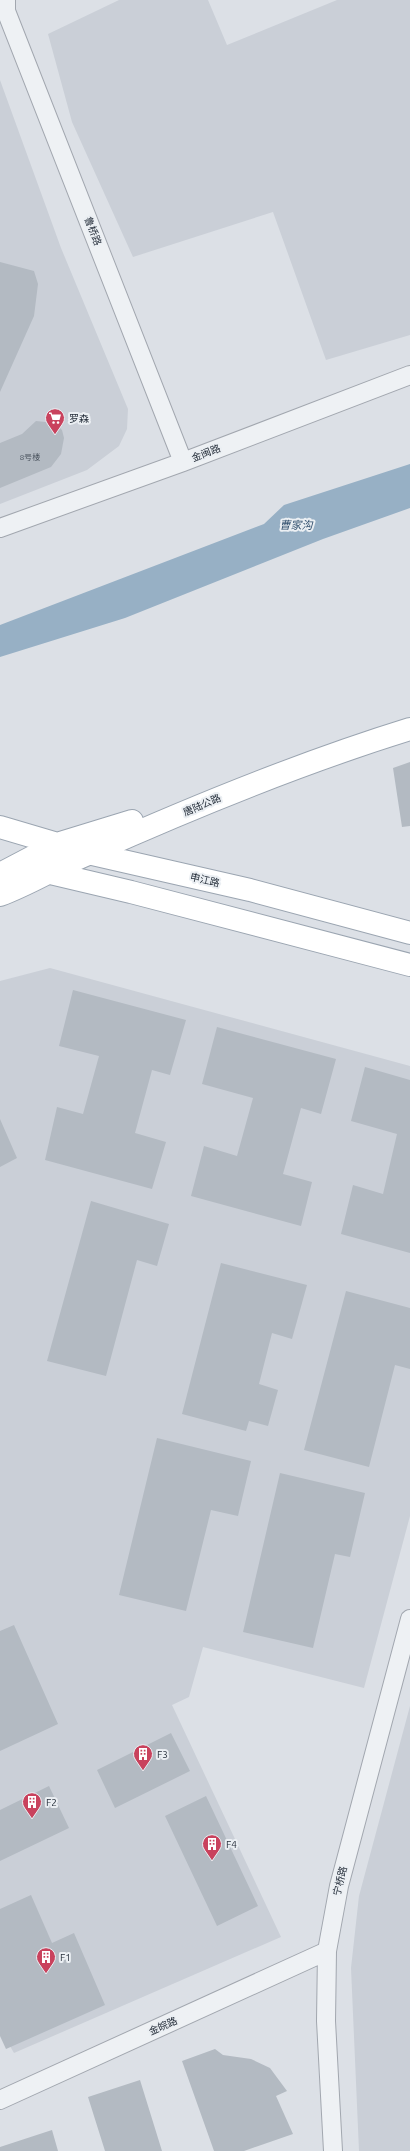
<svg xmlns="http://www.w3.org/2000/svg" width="410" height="2151" font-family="Ubuntu,'Noto Sans SC',sans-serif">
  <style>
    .built { fill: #cacfd7 }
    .water { fill: #97b0c5 }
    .building { fill: #b3bac2 }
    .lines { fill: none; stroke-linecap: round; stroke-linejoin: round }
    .minor-casing { stroke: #a2a7af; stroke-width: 20 }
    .major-casing { stroke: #9ba5b1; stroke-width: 24 }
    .minor { stroke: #eef1f4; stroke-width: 18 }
    .major { stroke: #fff; stroke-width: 22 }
    .labels { text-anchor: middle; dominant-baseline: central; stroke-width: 4; stroke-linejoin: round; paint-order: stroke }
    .number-label { font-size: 8px; fill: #49525d }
    .street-label { font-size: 10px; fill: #262f3b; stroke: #ebeff3 }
    .poi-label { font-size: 10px; fill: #262f3b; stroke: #ebeff3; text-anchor: start }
    .water-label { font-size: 11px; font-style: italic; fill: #32506e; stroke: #ebeff3 }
  </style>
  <rect width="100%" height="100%" fill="#dce0e6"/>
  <path class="built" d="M119,0H208L227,45L337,0H410V335L326,360L273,212L133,257L72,122L48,34Z
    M0,80L61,248L128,409L127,429L119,446L87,470L0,504Z
    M50,968L410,1066V1516L364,1688L203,1647L189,1697L172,1705L281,1937L14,2053L0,2029V981Z
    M410,1706V2151H359L351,1968L359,1896Z"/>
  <path class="water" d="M410,464V508L323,539L125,618L0,657V625L264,524L284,505Z"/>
  <path class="building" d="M0,262L34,271L38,284L34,316L0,392Z
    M36,421L55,423L62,430L64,438L61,454L51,467L0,488V443L22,434Z
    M410,762V826L402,827L393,768Z
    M73,990L186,1020L170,1075L152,1070L135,1133L166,1142L152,1189L45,1160L57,1107L83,1114L99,1056L59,1046Z
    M217,1027L336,1059L321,1114L301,1108L283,1174L312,1182L301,1226L191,1196L204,1146L237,1156L253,1098L202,1084Z
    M365,1067L410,1080V1253L341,1234L353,1185L383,1194L397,1134L351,1121Z
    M0,1119L17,1158L0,1167Z
    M91,1201L169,1224L157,1266L137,1260L106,1376L47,1361Z
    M221,1263L307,1285L292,1339L272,1333L259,1384L278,1390L268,1426L249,1421L246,1431L182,1414Z
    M346,1291L410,1308V1369L395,1365L369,1467L304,1450Z
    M157,1438L251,1461L238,1516L211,1510L186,1611L119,1595Z
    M280,1473L365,1493L350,1557L335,1554L313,1648L243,1632Z
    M14,1625L58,1724L0,1751V1631Z
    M171,1733L190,1771L115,1808L97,1770Z
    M49,1786L69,1828L0,1861V1810Z
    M206,1796L258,1906L217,1926L165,1816Z
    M31,1895L52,1943L74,1933L105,2005L6,2049L0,2036V1909Z
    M215,2049L223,2055L251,2059L270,2068L287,2091L276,2096L293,2134L244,2151H214L182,2061Z
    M140,2080L162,2151H105L88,2097Z
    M52,2130L58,2151H0V2147Z"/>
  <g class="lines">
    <g class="minor-casing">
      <path id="minor" d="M6,0V11L183,462
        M0,528L183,462L410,375
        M0,2100L327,1951
        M333,2151L326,2021L327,1951L339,1886L410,1619"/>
    </g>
    <g class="major-casing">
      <path id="major" d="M0,827L88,853L250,890L410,933
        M42,871L131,892L410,965
        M0,874L57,844L132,821
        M0,895C30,884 58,866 88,854C193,807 300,763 410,729"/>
    </g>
    <use href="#minor" class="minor"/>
    <use href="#major" class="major"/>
  </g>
  <defs>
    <g id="supermarket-pin" transform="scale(1)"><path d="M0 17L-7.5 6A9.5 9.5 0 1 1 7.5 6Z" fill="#c9425d" stroke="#ebeff3"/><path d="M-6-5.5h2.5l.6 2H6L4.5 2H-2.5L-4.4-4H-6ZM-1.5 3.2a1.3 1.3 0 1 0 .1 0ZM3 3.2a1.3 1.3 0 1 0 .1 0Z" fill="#fff"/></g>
    <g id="building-pin" transform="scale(1)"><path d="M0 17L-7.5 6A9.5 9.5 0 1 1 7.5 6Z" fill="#c9425d" stroke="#ebeff3"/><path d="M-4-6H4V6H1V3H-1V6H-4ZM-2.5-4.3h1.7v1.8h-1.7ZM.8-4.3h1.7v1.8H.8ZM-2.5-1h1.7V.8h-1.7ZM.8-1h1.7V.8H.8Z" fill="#fff"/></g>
  </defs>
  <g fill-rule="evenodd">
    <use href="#supermarket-pin" x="55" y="418"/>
    <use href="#building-pin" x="143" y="1754"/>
    <use href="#building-pin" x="32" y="1802"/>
    <use href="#building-pin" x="212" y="1844"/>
    <use href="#building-pin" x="46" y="1957"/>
  </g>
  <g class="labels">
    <g class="number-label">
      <text x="30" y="457">8号楼</text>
    </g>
    <g class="street-label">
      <text transform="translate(93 231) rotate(69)">鲁桥路</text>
      <text transform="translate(206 453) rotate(-21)">金闽路</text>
      <text transform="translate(202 805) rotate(-23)">唐陆公路</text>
      <text transform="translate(205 880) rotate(13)">申江路</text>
      <text transform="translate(340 1881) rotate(-76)">宁桥路</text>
      <text transform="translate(163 2026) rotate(-24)">金皖路</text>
    </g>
    <g class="poi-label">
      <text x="69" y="418">罗森</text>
      <text x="157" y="1754">F3</text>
      <text x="46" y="1802">F2</text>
      <text x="226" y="1844">F4</text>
      <text x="60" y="1957">F1</text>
    </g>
    <g class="water-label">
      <text x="296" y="525">曹家沟</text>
    </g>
  </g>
</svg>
